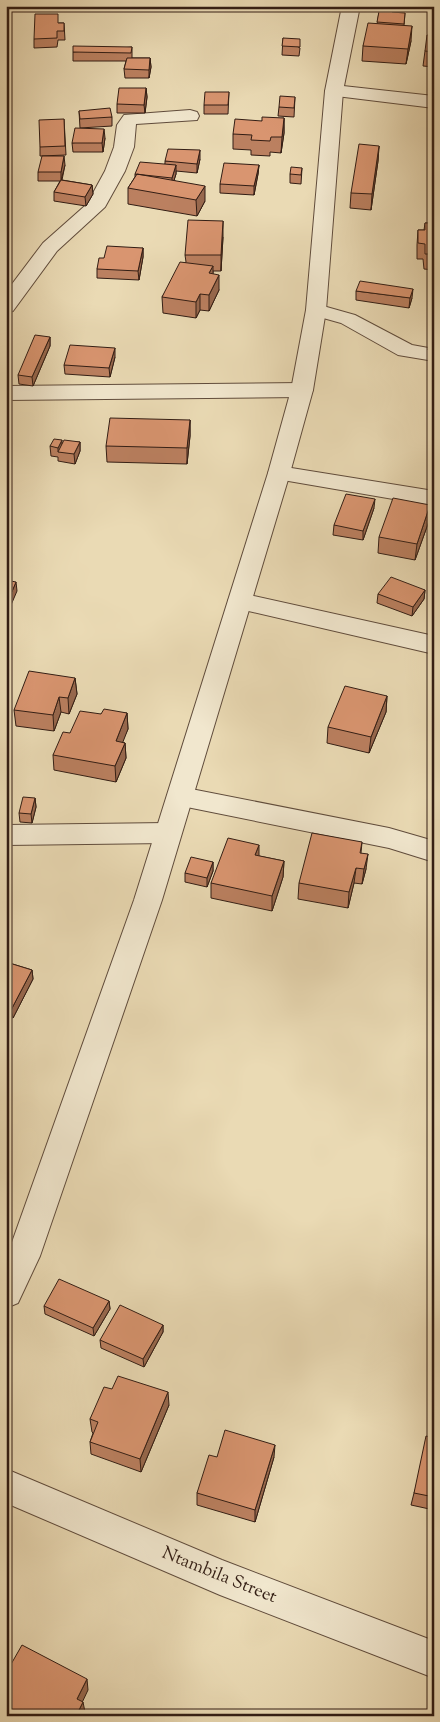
<svg xmlns="http://www.w3.org/2000/svg" width="440" height="1722" font-family="'Sorts Mill Goudy',serif">
  <style>
    .lines { fill: none; stroke-linecap: round; stroke-linejoin: round }
    .minor-casing { stroke: #604c3c; stroke-width: 2 }
    .tertiary-casing { stroke: #604c3c; stroke-width: 2 }
    .minor { fill: #f1e7ce; fill-rule: evenodd }
    .tertiary { fill: #f1e7ce; fill-rule: evenodd }
    .wall { fill: #bb8060; stroke: #321d14 }
    .shaded-wall { fill: #98684e; stroke: #321d14 }
    .building { fill: #d99570; stroke: #321d14 }
    .labels { text-anchor: middle; dominant-baseline: central; stroke-width: 4; stroke-linejoin: round; paint-order: stroke }
    .near-street-label { font-size: 18px; fill: #321d14; stroke: #f1e7ce }
  </style>
  <rect width="100%" height="100%" fill="#eadab4"/>
  <filter id="stains"><feTurbulence type="fractalNoise" baseFrequency=".004" numOctaves="4"/><feColorMatrix values="0 0 0 0 .2 0 0 0 0 .09 0 0 0 0 .02 0 0 0 .5 -.17"/></filter>
  <radialGradient id="worn" r=".72"><stop offset=".6" stop-color="#630" stop-opacity="0"/><stop offset="1" stop-color="#630" stop-opacity=".3"/></radialGradient>
  <g class="lines">
    <g class="minor-casing">
      <path id="minor" d="M334,85L434,96V108L328,95L325,91L328,87Z
        M190,110L197,112L199,116L197,120L136,124L134,147L125,171L105,207L57,251L13,311L6,313V292L43,243L87,204L105,171L114,147L117,125L124,115Z
        M316,304L355,315L412,345L434,349V361L398,355L341,323L309,314L306,310L309,306Z
        M302,383L310,385L313,390L310,395L302,397L6,400V386Z
        M279,466L434,491V506L271,478L268,473L271,468Z
        M240,593L434,636V654L231,607L228,601L231,595Z
        M181,787L389,828L434,841V862L389,848L172,804L168,797L172,790Z
        M167,823L177,826L181,833L177,840L167,843L6,845V825Z
        M6,1469L222,1560L434,1641V1678L220,1595L6,1503Z"/>
    </g>
    <g class="tertiary-casing">
      <path id="tertiary" d="M342,6H360L343,91L326,310L313,390L290,473L162,900L40,1256L18,1303L6,1308V1259L134,900L268,473L291,390L306,310L325,91Z"/>
    </g>
    <use href="#minor" class="minor"/>
    <use href="#tertiary" class="tertiary"/>
  </g>
  <path class="wall" d="M255,6H279L278,8Z
    M297,6H313V8L297,7Z
    M380,6H394L393,12L405,13L404,26L411,41L406,64L362,61L363,46L377,24Z
    M59,23H64L65,40H58L57,47L34,48V39Z
    M434,36V67L423,66L425,51Z
    M283,38L300,48L299,56L282,55Z
    M132,47V58H150L151,67L149,78H125L124,69L126,61H73V52Z
    M146,88L147,97L145,113H117V104Z
    M229,92L228,114H204V105Z
    M295,97L294,117L278,116L279,107Z
    M79,111L112,117V126L80,128Z
    M284,118V133L281,153L270,152V156L251,155V150L233,149V134L262,121Z
    M64,119L66,155L40,156V147Z
    M105,138L103,152H73L72,143Z
    M379,146L378,161L371,210L350,208L351,193Z
    M200,159L197,173L176,171V174L174,180L205,201L197,216L128,204V188L135,177V174L165,164V161Z
    M65,165L62,180L92,185L93,194L86,206L54,201V192L60,181H38V172Z
    M259,165L258,174L254,195L220,193V184Z
    M302,168L301,184L290,183V174Z
    M425,223H434V270L424,269L423,259H417V245L418,230H424Z
    M223,237L221,271H213V274L219,290L209,311L200,310L196,318L163,313L162,297L186,262L185,255Z
    M143,248V257L139,280L97,278V269L104,258Z
    M356,291L412,298L409,308L356,300Z
    M434,305V351L428,350Z
    M50,337V346L33,386L19,384L18,375Z
    M115,357L110,377L65,374L64,365Z
    M190,420V436L187,464L107,462L106,446Z
    M80,442V451L75,464L58,461V457L51,456L50,446L62,443Z
    M430,505L429,521L415,560L378,553L379,537Z
    M374,508L363,540L333,535L334,525Z
    M425,590L424,599L412,616L377,603L378,594Z
    M75,678L77,694L69,714L61,712L54,731L16,726L14,710Z
    M387,696L386,712L369,753L327,743L328,727Z
    M127,713L128,729L122,742L125,743L126,758L116,782L54,770L53,755L70,733L101,714Z
    M35,798L36,807L32,823L20,822L19,813Z
    M362,842L361,853L366,869L362,884L354,883L348,908L298,899L299,883Z
    M259,856L284,861L283,877L272,911L211,898V883Z
    M213,862V871L207,887L185,882V873Z
    M6,962L32,970L33,979L13,1018L6,1016Z
    M109,1301L110,1309L94,1336L45,1314L44,1306Z
    M163,1325V1332L144,1367L101,1348L100,1340Z
    M112,1389L169,1405L141,1472L91,1454L90,1442L93,1433L92,1432L90,1419Z
    M434,1438V1510L411,1505L414,1493Z
    M217,1457H274L255,1522L197,1505V1493Z"/>
  <path class="shaded-wall" d="M412,26L411,41L406,64L408,49Z
    M150,58L151,67L149,78V70Z
    M146,88L147,97L145,113L144,105Z
    M284,118V133L281,153L282,137Z
    M104,129L105,138L103,152L102,143Z
    M379,146L378,161L371,210L372,194Z
    M200,150V159L197,173V164Z
    M64,156L65,165L61,181V172Z
    M176,165V174L172,187V178Z
    M259,165L258,174L254,195V186Z
    M92,185L93,194L86,206L85,197Z
    M205,186V201L197,216L196,200Z
    M223,221V237L221,271V255Z
    M143,248V257L139,280L138,271Z
    M213,266V282L209,273Z
    M219,275V290L209,311V295Z
    M413,289L412,298L409,308L410,298Z
    M200,294V310L196,318V302Z
    M50,337V346L33,386L32,377Z
    M115,348V357L110,377L109,368Z
    M190,420V436L187,464V448Z
    M62,440V449L58,452V448Z
    M80,442V451L75,464L74,454Z
    M375,499L374,508L363,540V531Z
    M430,505L429,521L415,560L417,544Z
    M16,582L17,591L8,612L7,603Z
    M425,590L424,599L412,616L413,607Z
    M75,678L77,694L69,714L68,698Z
    M387,696L386,712L369,753L371,737Z
    M59,697L61,712L54,731L53,715Z
    M127,713L128,729L117,757L116,741Z
    M125,743L126,758L116,782L115,766Z
    M35,798L36,807L32,823L31,814Z
    M259,845V860L255,855Z
    M368,854L366,869L362,884L364,869Z
    M284,861L283,877L272,911V896Z
    M213,862V871L207,887V878Z
    M356,868L354,883L348,908L349,892Z
    M32,970L33,979L13,1018L11,1010Z
    M109,1301L110,1309L94,1336L93,1328Z
    M163,1325V1332L144,1367L143,1359Z
    M168,1392L169,1405L141,1472L140,1459Z
    M275,1445L274,1457L255,1522V1510Z
    M87,1679L88,1690L79,1709L77,1699Z
    M83,1702L85,1712L83,1716H76Z"/>
  <path class="building" d="M380,6H393L392,12L405,13L404,24L377,22Z
    M35,14H58V23H64V31H57V38L34,39Z
    M368,23L412,26L408,49L363,46Z
    M427,35L434,36V52L425,51Z
    M283,38L300,39V47L282,46Z
    M73,46L132,47L131,53L73,52Z
    M127,58H150L149,70L124,69Z
    M119,88H146L144,105L117,104Z
    M205,92H229L228,105H204Z
    M280,96L295,97L294,108L279,107Z
    M110,108L112,117L80,119L79,111Z
    M262,117L284,118L282,137H271L270,141L251,140L252,135L233,134L235,119L262,121Z
    M64,119L65,146L40,147L39,120Z
    M75,128L104,129L102,143H72Z
    M359,144L379,146L372,194L351,193Z
    M168,149L200,150L197,164L165,161Z
    M42,156H64L61,172H38Z
    M140,162L176,165L172,178L135,174Z
    M224,163L259,165L254,186L220,184Z
    M291,167L302,168L301,175L290,174Z
    M137,174L205,186L196,200L128,188Z
    M61,180L92,185L85,197L54,192Z
    M188,220L223,221L221,255H185Z
    M425,223H434V254H425V244L418,243V230H425Z
    M107,246L143,248L138,271L97,269L99,258H104Z
    M180,262L213,266L209,273L219,275L209,295L200,294L196,302L162,297Z
    M360,281L413,289L410,298L356,291Z
    M434,305V334H430Z
    M35,335L50,337L32,377L18,375Z
    M70,345L115,348L109,368L64,365Z
    M110,418L190,420L187,448L106,446Z
    M54,439L62,440L58,448L50,446Z
    M64,440L80,442L74,454L58,452Z
    M346,494L375,499L363,531L334,525Z
    M393,498L430,505L417,544L379,537Z
    M391,577L425,590L413,607L378,594Z
    M6,580L16,582L7,603H6Z
    M29,671L75,678L68,698L59,697L53,715L14,710Z
    M345,686L387,696L371,737L328,727Z
    M104,709L127,713L116,741L125,743L115,766L53,755L63,732L70,733L80,711L101,714Z
    M23,797L35,798L31,814L19,813Z
    M312,833L362,842L360,853L368,854L364,869L356,868L349,892L299,883Z
    M228,838L259,845L255,855L284,861L272,896L211,883Z
    M191,857L213,862L207,878L185,873Z
    M6,962L32,970L11,1010L6,1008Z
    M59,1279L109,1301L93,1328L44,1306Z
    M120,1305L163,1325L143,1359L100,1340Z
    M118,1376L168,1392L140,1459L90,1442L98,1422L90,1419L104,1387L112,1389Z
    M225,1430L275,1445L255,1510L197,1493L209,1455L217,1457Z
    M426,1436L434,1438V1497L414,1493Z
    M22,1645L87,1679L77,1699L83,1702L76,1716H6V1693L9,1688L6,1687V1673Z
    M198,1711L211,1716H196Z"/>
  <g class="labels">
    <g class="near-street-label">
      <text transform="translate(219 1576) rotate(22)">Ntambila Street</text>
    </g>
  </g>
  <rect width="440" height="1722" fill="none" stroke="#eadab4" stroke-width="25"/>
  <rect x="8" y="8" width="425" height="1707" fill="none" stroke="#321d14" stroke-width="2.5"/>
  <rect x="12" y="12" width="415" height="1697" fill="none" stroke="#321d14"/>
  <rect width="100%" height="100%" filter="url(#stains)"/>
  <rect width="100%" height="100%" fill="url(#worn)"/>
</svg>
